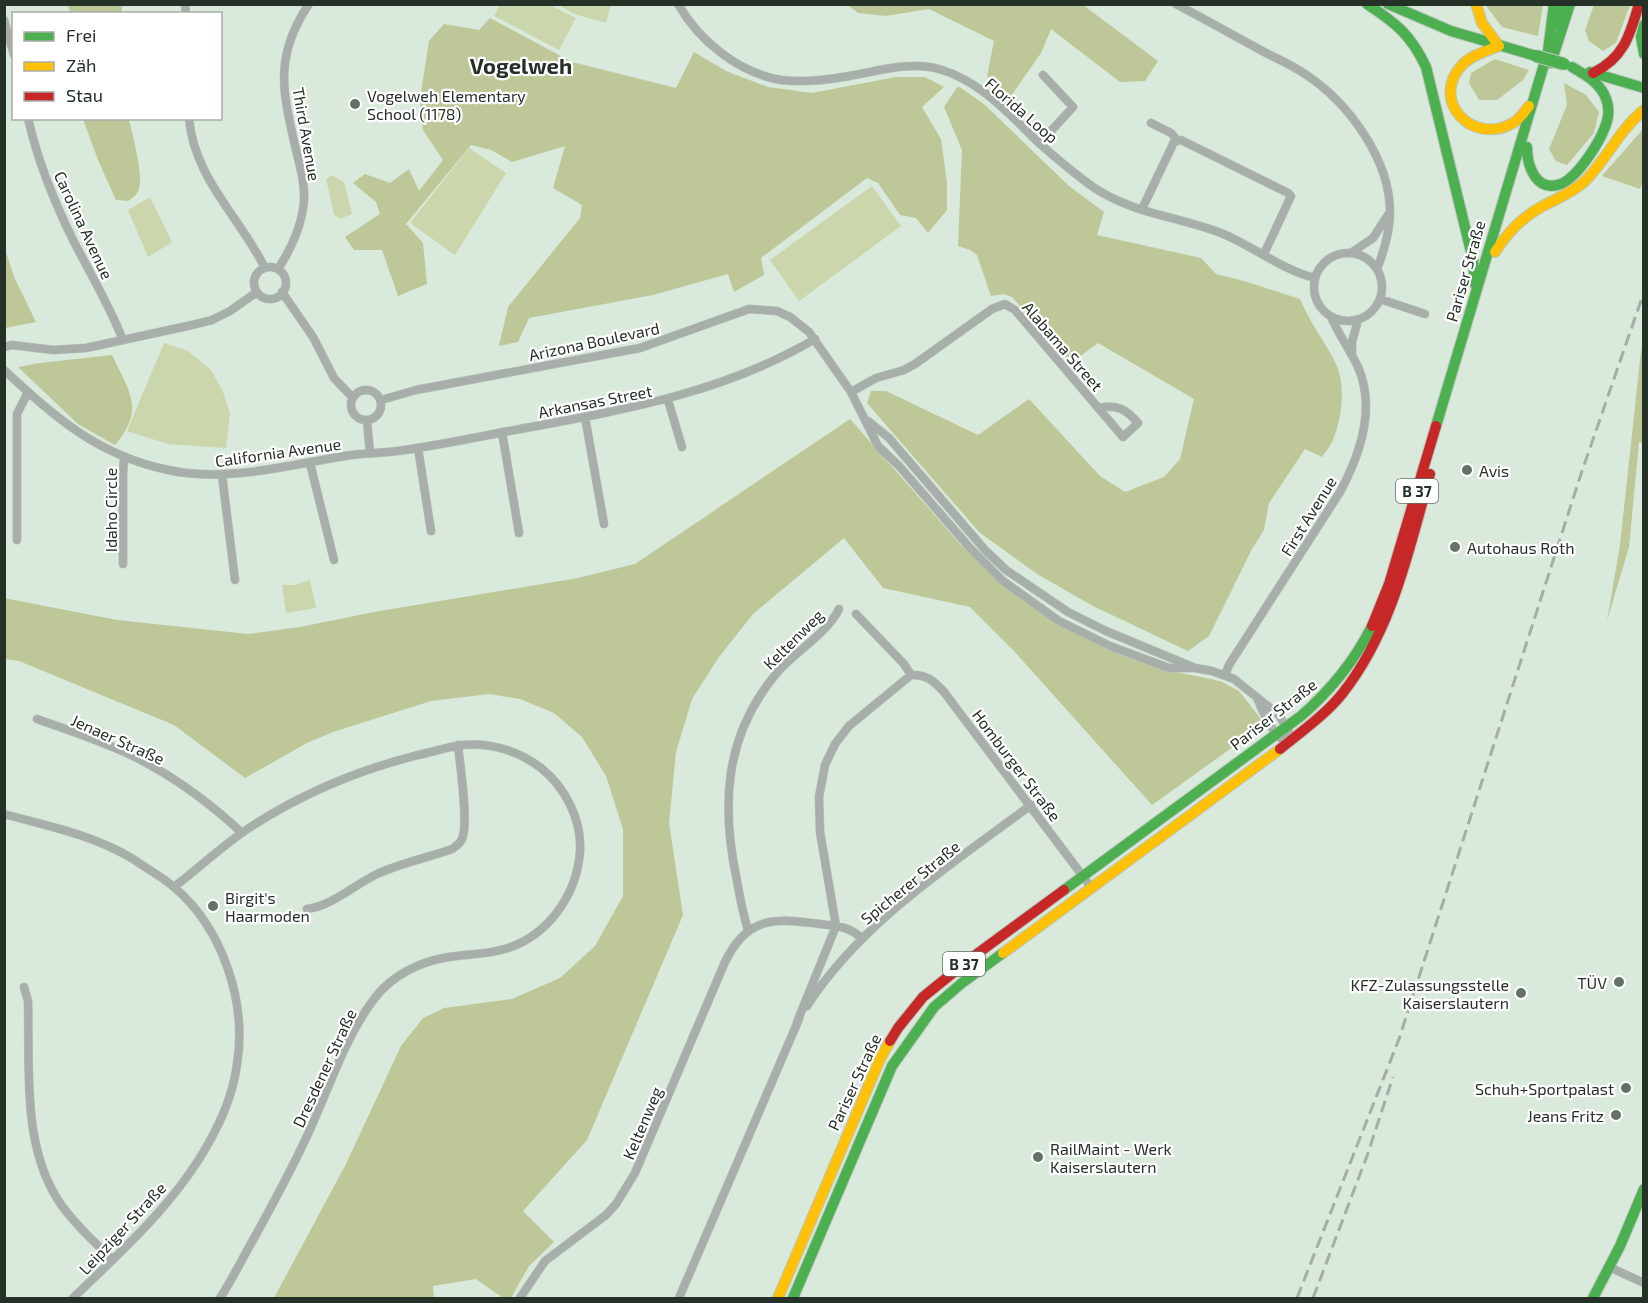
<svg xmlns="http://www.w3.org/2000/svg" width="1648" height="1303" font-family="'Exo 2',sans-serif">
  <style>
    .green { fill: #ccd6ad }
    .forest { fill: #bec797 }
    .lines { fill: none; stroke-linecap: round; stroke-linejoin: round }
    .street-casing { stroke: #bac6bb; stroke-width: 9 }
    .fast-casing { stroke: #bac6bb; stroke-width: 12 }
    .slow-casing { stroke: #bac6bb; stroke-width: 12 }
    .jam-casing { stroke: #bac6bb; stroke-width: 12 }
    .street { stroke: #a8afab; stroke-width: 8 }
    .fast { stroke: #4caf50; stroke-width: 10 }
    .slow { stroke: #ffc107; stroke-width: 10 }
    .jam { stroke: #c62828; stroke-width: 10 }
    .rail { stroke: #a5ada7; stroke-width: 3; stroke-dasharray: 12 6; stroke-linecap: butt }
    .fast-bridge-casing { stroke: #bac6bb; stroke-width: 14; stroke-linecap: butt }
    .fast-bridge { stroke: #4caf50; stroke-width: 12 }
    .poi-dot { fill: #647166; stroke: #fff; stroke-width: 2 }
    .labels { text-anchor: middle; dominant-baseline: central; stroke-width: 4.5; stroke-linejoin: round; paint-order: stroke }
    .shield { fill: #fff; stroke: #666f68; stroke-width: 1.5 }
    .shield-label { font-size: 15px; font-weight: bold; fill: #253127 }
    .poi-label { font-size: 16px; fill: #253127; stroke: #fff; text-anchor: start }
    .street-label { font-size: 16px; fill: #253127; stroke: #fff }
    .district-label { font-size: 22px; font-weight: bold; fill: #253127; stroke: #fff }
  </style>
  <rect width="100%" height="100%" fill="#d9e9db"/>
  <path class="green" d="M550,5L576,18L559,50L494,16L500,5Z
    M559,5H611L606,23L574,14Z
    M469,148L506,173L455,255L410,223Z
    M332,175L344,182L352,214L340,219L334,214L326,179Z
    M872,186L901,226L799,301L770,260Z
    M150,197L172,242L148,257L128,210Z
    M164,343L188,351L211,370L223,392L230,413L226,448L168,444L127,431Z
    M310,580L316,608L286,613L282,585H294Z"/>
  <path class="forest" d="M68,5H122V13H70Z
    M848,5H1083L1158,61L1145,81L1120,82L1051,29L1041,53L1011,96L987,76L994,41L929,9L886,16L858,13Z
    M1488,5H1543L1538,36L1502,27L1487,7Z
    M1594,5H1630L1616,43L1603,51L1589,41L1585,30Z
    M490,18L572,62L676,88L694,52L726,71L768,87L812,93L896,77H925L944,87L922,107L941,139L947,182V210L928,233L916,218L900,215L878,183L867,178L761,258L764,275L734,292L728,274L653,295L529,318L518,342L499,346L508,307L580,218L582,205L553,188L565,146L512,162L491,150L471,145L406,224L423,243L427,284L398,296L382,250H354L345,237L380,214L376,202L353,183L365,174L390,183L409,169L419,191L443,160L423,130L420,99L429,41L444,24L479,30Z
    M1495,59L1529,70L1523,80L1497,100H1479L1469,83L1471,73Z
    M1564,83L1586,95L1599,112L1594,133L1567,165L1556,161L1549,149L1567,105Z
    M958,86L985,105L1069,186L1104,212L1097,235L1201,258L1216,274L1244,281L1300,299C1309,321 1323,339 1334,360C1346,382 1343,413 1334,437C1332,444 1326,451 1322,457L1305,449L1269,503L1264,530L1252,549L1209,636L1188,651L1093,606L1037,574L979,532L867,403L871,391H886L978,435L1029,399L1100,476L1125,492L1164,477L1180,459L1194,399L1098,343L1071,363L1012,297L1004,294L991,296L977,255L970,250L958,246L962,150L944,107Z
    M83,119H129C132,134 145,178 138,191C136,196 132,198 128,201L116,200L98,160Z
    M1643,129V181L1640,189L1602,176Z
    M4,246L14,277L36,322L5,328Z
    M1643,345V443L1639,442L1629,547L1607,621L1620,545L1641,351Z
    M112,355C130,393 145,409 115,445L78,424L18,367L40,363Z
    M850,419L960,544L1004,584L1051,619L1119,654L1162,669L1220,681L1239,691L1265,724L1152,805L1014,651L970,607L883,588L844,538L753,614L719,657L692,699L676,752L669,823L683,915L587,1140L523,1211L554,1242L529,1266L511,1298H503L476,1279L433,1286L434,1298H274L346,1164L401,1046L423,1018L444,1008L512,999L560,978L595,946L623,896V829L606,776L582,737L554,713L520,699L489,694L431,701L333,732L307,743L245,778L174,725L19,661L5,659L4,598L117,620L248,634L300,627L374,612L578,578L635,564Z"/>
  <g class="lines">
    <g class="street-casing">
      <path id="street" d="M185,4L186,14
        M678,4C699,41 739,73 781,80C804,83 827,80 849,76C878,71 910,61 939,69C981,81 1010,115 1040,144C1057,159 1075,174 1093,187C1131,213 1179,217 1221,233C1253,246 1282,270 1315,278
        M1176,4C1206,20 1235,36 1264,52C1278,59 1292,65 1305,74C1348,102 1390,159 1390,212C1390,232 1384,251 1377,269
        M4,20L14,55
        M28,118C38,163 55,204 75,244C92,276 110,307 123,340
        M189,118C194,178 239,216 265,268
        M1151,123L1171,133L1177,140
        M1040,143L1073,107L1043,75
        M1142,209L1174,142L1181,140L1288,193L1291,196L1264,254
        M1351,253L1373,238L1388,215
        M1314 287a34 34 0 1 1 68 0a34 34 0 1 1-68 0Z
        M254 283a16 16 0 1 1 32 0a16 16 0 1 1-32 0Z
        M278,269C291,249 302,225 304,201C305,184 300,166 296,150C283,93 273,57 309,4
        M282,292L313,337L334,378L353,398
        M1380,299L1425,314
        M4,347L12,345L53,350L86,348L192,325L212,320L230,311L257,292
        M1352,354V342L1358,320
        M4,370C56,418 97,455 168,470C230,483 290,464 352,455C367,453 382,453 397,451C442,445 486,435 531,427C629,409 727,391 815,339
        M351 405a15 15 0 1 1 30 0a15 15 0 1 1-30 0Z
        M851,392L876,378L904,370L915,364L992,309L1005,304L1015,310L1123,437L1138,423C1126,409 1117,404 1098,408
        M381,400L416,390L640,348L749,309L777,311L790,317L809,332L851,392L878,446L899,466L970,548L1003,581L1059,621L1110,646L1169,668H1195
        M668,400L682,447
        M585,417L604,524
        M367,421L370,453
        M868,421L889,438L985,550L1006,570L1068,612L1106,631L1195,668L1212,671L1234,679L1279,715L1289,732L1287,743C1272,735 1264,713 1257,698
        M502,432L519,533
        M418,448L431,531
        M310,463L334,560
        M222,475L235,580
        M17,540V414L28,392
        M123,564V475L124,457
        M856,614L904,664L911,675
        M1225,675L1229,665L1340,492C1360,455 1376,408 1358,367C1350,350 1339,335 1331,317
        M37,719C70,731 105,742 137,758C176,778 210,803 242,833
        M4,814C48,826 94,835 133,859C146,868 162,877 174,887C223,929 247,1002 237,1064C234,1088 225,1112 214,1133C181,1198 125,1248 73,1298
        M174,887C199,868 223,845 249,828C301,794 358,770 418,755C433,752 447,747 462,745C490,742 519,751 541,768C565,787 582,820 580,851C577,896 546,939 501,950C486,954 471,954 456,956C426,959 393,973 374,999C346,1036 331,1083 312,1125C295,1164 274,1202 253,1240C242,1259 232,1280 220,1298
        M307,909C332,906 354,885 377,874C401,863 427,858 452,849C456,846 460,844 462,839C469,824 460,765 458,745
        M748,930C743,914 740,898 737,881C721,806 724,736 776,674C794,652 827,634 839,609
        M24,987L28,1001C30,1068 21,1149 62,1206C77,1226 95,1243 113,1260
        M807,1006C862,921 951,865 1031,805
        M797,1022L836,926L820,832L819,797L825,765L835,744L849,726L911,675C926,674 934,681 944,692L1091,887
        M1609,1267L1644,1283
        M520,1298L545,1261L606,1215L616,1204L635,1173L725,962C747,916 775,918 820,924C836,926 850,926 862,939
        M679,1298L799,1019"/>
    </g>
    <g class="fast-casing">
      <path id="fast" d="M1367,4C1396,23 1411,35 1426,67L1473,260L1475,284
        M1388,4L1451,31L1536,56
        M1555,24L1561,4
        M1644,25L1641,37L1644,54
        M1551,63L1570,4
        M1590,72L1644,88
        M1527,147C1527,166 1536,193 1561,184C1579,176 1605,136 1608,116C1609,109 1607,100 1604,94C1597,81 1584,74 1572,67
        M1436,426L1548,51L1554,4
        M1064,890L1301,716C1331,690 1354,662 1372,626
        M793,1298L892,1066L934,1007L962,983L1003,953
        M1593,1298L1620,1246L1644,1189"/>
    </g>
    <g class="slow-casing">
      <path id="slow" d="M1476,4L1482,23L1499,46
        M1499,46C1487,51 1471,55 1462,65C1429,101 1473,146 1513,123C1520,119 1524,112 1529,106
        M1495,252C1507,233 1521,218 1541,207C1556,199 1572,193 1585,181C1607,159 1619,130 1644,110
        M1003,953L1280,749
        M778,1298L880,1059L890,1041"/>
    </g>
    <g class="jam-casing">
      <path id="jam" d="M1593,73C1624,58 1630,35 1639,4
        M1372,626L1389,584L1436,426
        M1280,749C1301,732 1325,715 1342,694C1392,631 1409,550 1430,474
        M890,1041L898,1028L923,997L970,959L1064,890"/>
    </g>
    <use href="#street" class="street"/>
    <use href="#fast" class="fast"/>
    <use href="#slow" class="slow"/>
    <use href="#jam" class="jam"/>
    <path class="rail" d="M1297,1298L1399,1039L1581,474L1644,292
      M1313,1298L1367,1156L1393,1077"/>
    <g class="fast-bridge-casing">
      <path id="fast-bridge" d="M1536,56L1564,64"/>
    </g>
    <use href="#fast-bridge" class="fast-bridge"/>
  </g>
  <g class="poi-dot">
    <circle cx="355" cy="104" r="6"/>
    <circle cx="1467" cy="470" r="6"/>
    <circle cx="1455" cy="547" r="6"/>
    <circle cx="213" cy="906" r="6"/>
    <circle cx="1619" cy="982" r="6"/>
    <circle cx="1521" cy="993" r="6"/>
    <circle cx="1626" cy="1088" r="6"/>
    <circle cx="1616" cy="1115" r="6"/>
    <circle cx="1038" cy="1157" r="6"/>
  </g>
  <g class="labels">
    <g class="shield">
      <rect x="1396" y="479" width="42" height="24" rx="4.5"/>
      <rect x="943" y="952" width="42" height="24" rx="4.5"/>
    </g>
    <g class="shield-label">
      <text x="1417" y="491">B 37</text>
      <text x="964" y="964">B 37</text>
    </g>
    <g class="poi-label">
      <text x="367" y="95">Vogelweh Elementary<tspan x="367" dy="18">School (1178)</tspan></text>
      <text x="1479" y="470">Avis</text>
      <text x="1467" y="547">Autohaus Roth</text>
      <text x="225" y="897">Birgit's<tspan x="225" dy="18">Haarmoden</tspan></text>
      <text x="1607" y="982" text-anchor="end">TÜV</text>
      <text x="1509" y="984" text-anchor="end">KFZ-Zulassungsstelle<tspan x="1509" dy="18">Kaiserslautern</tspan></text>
      <text x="1614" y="1088" text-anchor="end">Schuh+Sportpalast</text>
      <text x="1604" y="1115" text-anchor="end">Jeans Fritz</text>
      <text x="1050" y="1148">RailMaint - Werk<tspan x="1050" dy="18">Kaiserslautern</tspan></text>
    </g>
    <g class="street-label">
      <text transform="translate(1022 110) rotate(41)">Florida Loop</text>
      <text transform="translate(307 134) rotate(80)">Third Avenue</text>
      <text transform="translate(84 225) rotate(65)">Carolina Avenue</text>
      <text transform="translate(1465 271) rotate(-74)">Pariser Straße</text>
      <text transform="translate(594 341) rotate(-12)">Arizona Boulevard</text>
      <text transform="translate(1063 346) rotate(49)">Alabama Street</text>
      <text transform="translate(595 401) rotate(-11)">Arkansas Street</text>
      <text transform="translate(278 452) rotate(-8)">California Avenue</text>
      <text transform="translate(110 510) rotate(-90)">Idaho Circle</text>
      <text transform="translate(1308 516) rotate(-58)">First Avenue</text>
      <text transform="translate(793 639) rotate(-45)">Keltenweg</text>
      <text transform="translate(1273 714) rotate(-38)">Pariser Straße</text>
      <text transform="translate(118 739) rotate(24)">Jenaer Straße</text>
      <text transform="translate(1017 765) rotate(53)">Homburger Straße</text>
      <text transform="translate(910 882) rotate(-39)">Spicherer Straße</text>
      <text transform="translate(324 1068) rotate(-65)">Dresdener Straße</text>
      <text transform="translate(854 1082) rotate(-65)">Pariser Straße</text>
      <text transform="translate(642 1123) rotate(-67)">Keltenweg</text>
      <text transform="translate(122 1228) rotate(-47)">Leipziger Straße</text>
    </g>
    <g class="district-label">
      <text x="521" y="65">Vogelweh</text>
    </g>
  </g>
  <rect width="1648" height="1303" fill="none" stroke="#253127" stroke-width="12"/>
  <rect x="12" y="12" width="210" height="108" fill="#ffffff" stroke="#a8ada9" stroke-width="1.5"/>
  <rect x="24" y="32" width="30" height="9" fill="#4caf50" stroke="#a8ada9" stroke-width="1.5"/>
  <text x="66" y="42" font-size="18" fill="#253127">Frei</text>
  <rect x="24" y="62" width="30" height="9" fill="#ffc107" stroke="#a8ada9" stroke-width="1.5"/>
  <text x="66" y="72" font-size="18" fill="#253127">Zäh</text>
  <rect x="24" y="92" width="30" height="9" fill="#c62828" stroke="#a8ada9" stroke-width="1.5"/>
  <text x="66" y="102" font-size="18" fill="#253127">Stau</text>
</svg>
